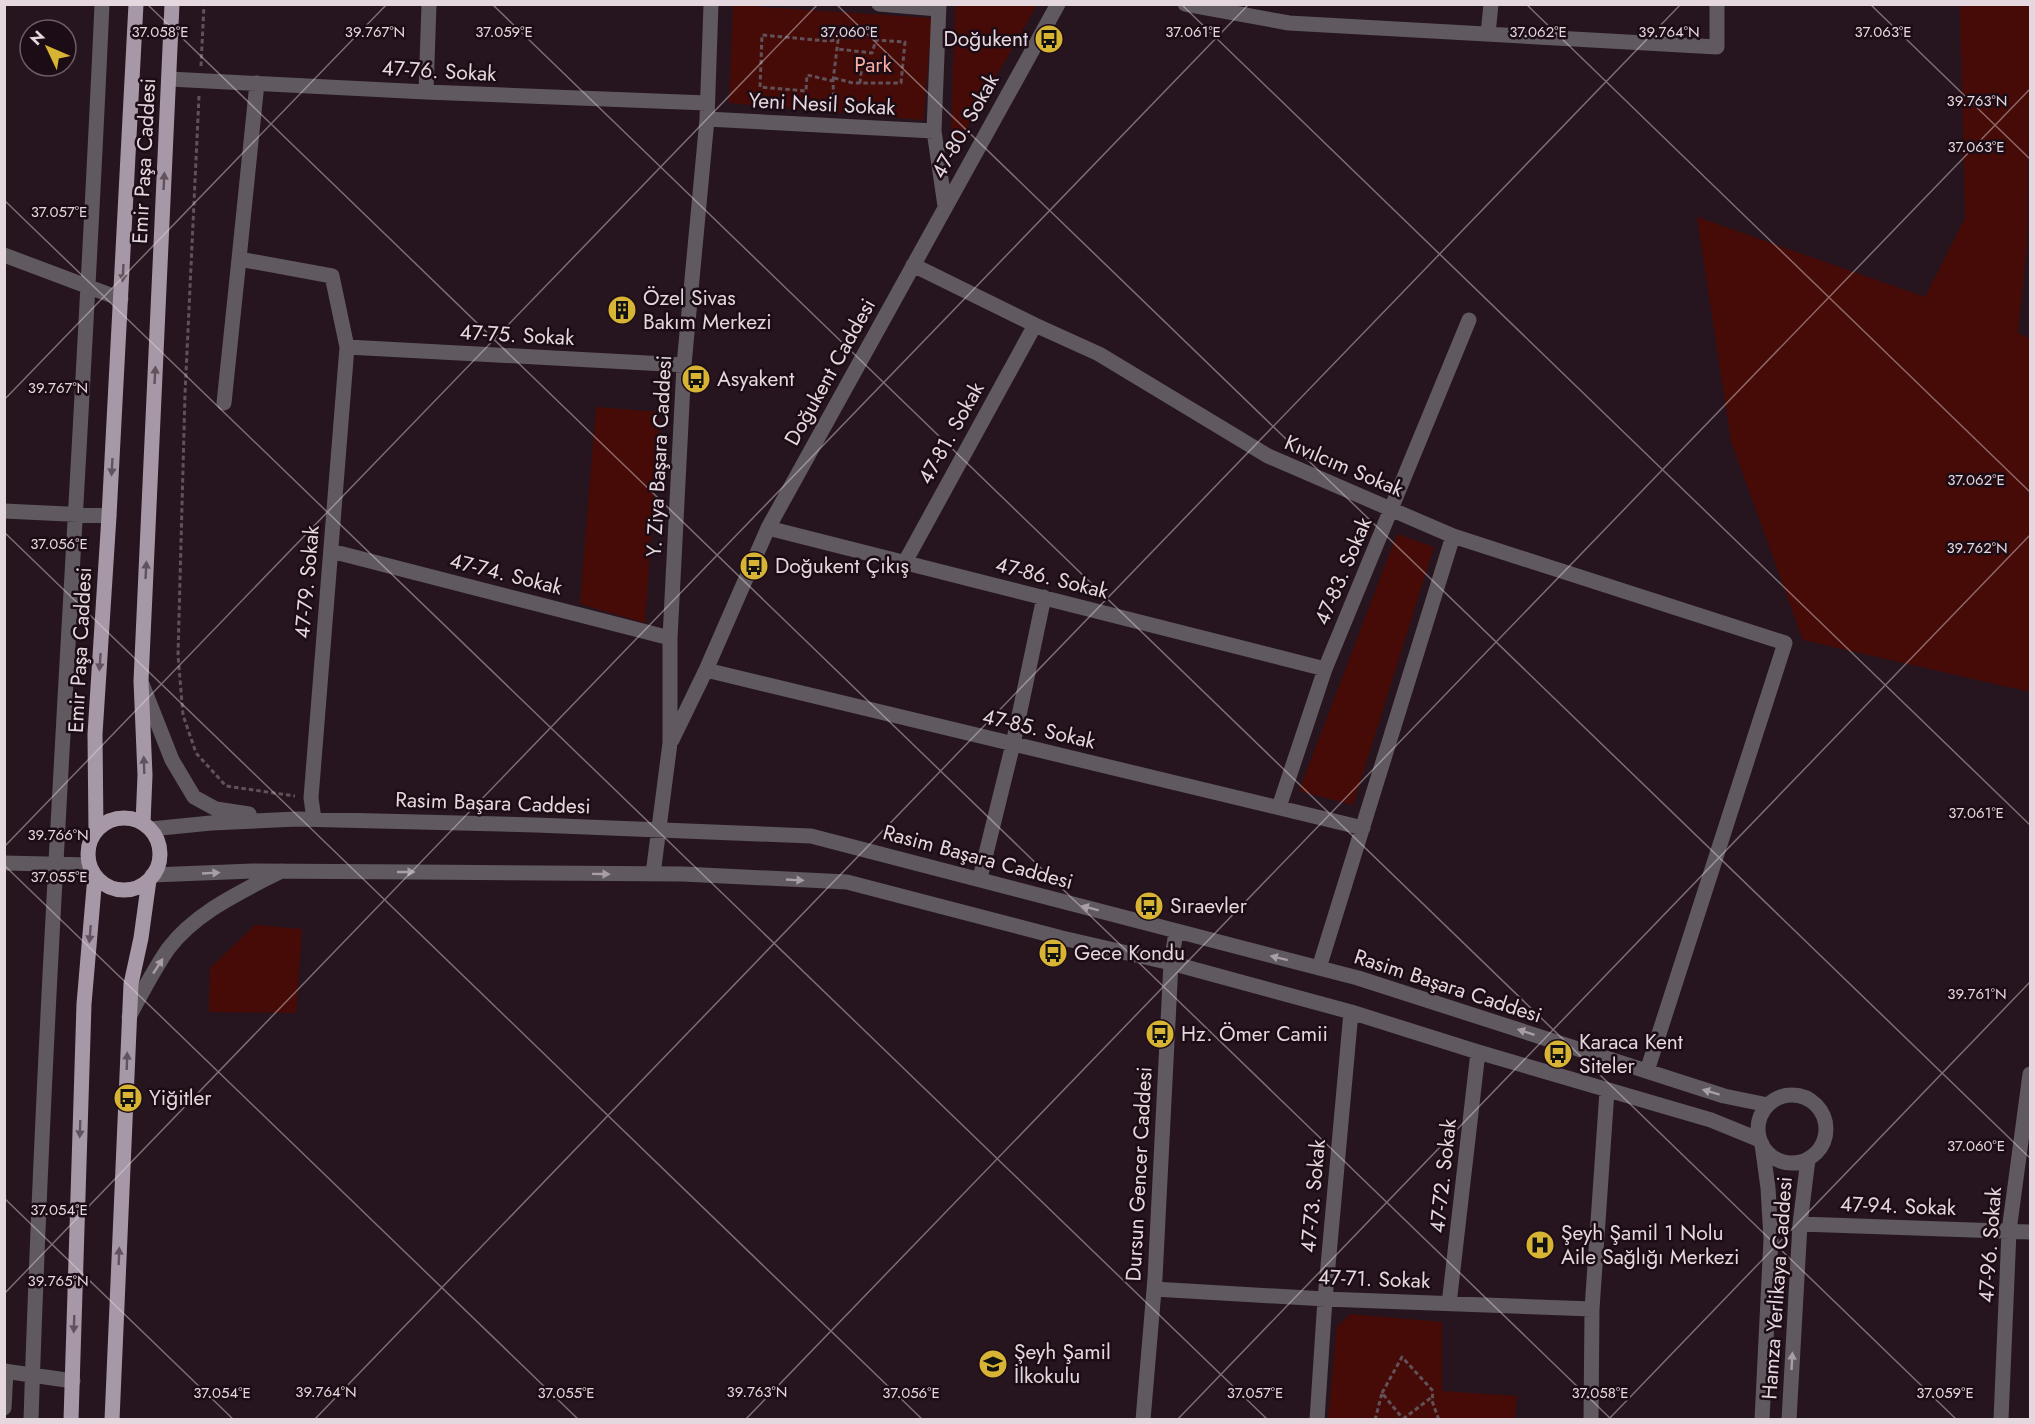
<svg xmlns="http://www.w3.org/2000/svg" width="2035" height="1424" font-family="Jost,sans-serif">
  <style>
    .green { fill: #470b07 }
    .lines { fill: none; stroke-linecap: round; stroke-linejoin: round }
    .path { stroke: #615159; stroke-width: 3; stroke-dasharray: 4.5 3; stroke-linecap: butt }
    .minor { stroke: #605960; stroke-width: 15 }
    .major { stroke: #a798a7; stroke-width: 15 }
    .oneway { fill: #62525e }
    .oneway2 { fill: #a99ea5 }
    .ticks { fill: none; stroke: #e4d7dd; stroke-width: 1.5; stroke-opacity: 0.45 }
    .labels { text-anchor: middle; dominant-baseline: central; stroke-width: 5; stroke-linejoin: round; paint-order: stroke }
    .poi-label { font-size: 21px; fill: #e4d7dd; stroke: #1c0c15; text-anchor: start }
    .park-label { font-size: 21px; fill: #f9afa4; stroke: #1c0c15 }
    .street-label { font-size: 21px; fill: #e4d7dd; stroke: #1c0c15 }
    .ticks-label { font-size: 15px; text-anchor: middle; fill: #e4d7dd; stroke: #1c0c15; stroke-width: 5; stroke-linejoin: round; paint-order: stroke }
  </style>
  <rect width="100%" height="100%" fill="#26151e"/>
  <path class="green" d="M733,5L932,18L923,120L729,103Z
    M955,5H1037L958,143L951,138Z
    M1960,5H2030L2027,246L2018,333L2030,339V692L1803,640L1731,441L1697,217L1925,297L1965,218Z
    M596,407L660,412L645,623L580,604Z
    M1397,534L1434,547L1353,805L1299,791Z
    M255,925L302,929L296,1013L209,1012L210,968Z
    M1350,1314L1442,1322V1391L1517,1396L1515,1419H1328L1337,1327Z"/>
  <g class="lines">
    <path class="path" d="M201,66L204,4
      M834,78L853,83H901L905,42L876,40L872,53L837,49
      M833,81L838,40L827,41L762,35L760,87L806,91L807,75L833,81L834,109
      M860,83L863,52
      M199,96L185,394L178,655L183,715L196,753L226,786L295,796
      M1382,1393L1402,1357L1433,1391L1432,1401L1439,1420
      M1403,1419L1432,1397
      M1375,1420L1382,1393L1404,1420"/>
    <path class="minor" d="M879,4L938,9
      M939,4L934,131L945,206
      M1185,4L1289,23L1717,47V4
      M1488,34L1491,4
      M169,79L426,92L707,103
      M426,92L429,4
      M707,119L934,131
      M4,255L121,299
      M239,259L257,83
      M913,265L1035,325L1099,354L1268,456L1453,536L1785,643L1647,1071
      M347,347L684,365
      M224,403L239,259L332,276L347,347L311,798L314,819
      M4,511L109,516
      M768,528L1325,669
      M331,551L670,638
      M905,562L1035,325
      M706,670L1363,828
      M142,684L172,760L194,797L216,809L249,814
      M672,740L706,670L768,528L1058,4
      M1279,807L1325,669L1469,320
      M151,829L211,823L297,819L536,825L811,836L1358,978L1724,1096L1768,1105
      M4,863L89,865
      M653,874L670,743V638L684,365L707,119L711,4
      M152,875L253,871L416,872L683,874L847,882L1062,938L1171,963L1351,1012L1478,1052L1711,1120L1760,1140
      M980,878L1013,744L1044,597
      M1319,968L1453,536
      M129,1017C141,994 153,971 168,949C196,912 241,892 281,871
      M1758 1129a34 34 0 1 1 68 0a34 34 0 1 1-68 0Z
      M1762,1144L1768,1188L1771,1239L1762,1420
      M1800,1224L2030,1232
      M1154,1289L1325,1299L1592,1309
      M1449,1304L1478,1052
      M4,1371L73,1381
      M4,1408L6,1371
      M31,1420C46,947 81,476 102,4
      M1143,1420L1155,1278L1171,963L1176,932
      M1317,1420L1325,1299L1351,1012
      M1591,1420L1592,1309L1607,1091
      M1789,1420L1800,1224L1808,1159
      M2001,1420L2009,1231L2030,1074"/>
    <path class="major" d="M88 854a36 36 0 1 1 72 0a36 36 0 1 1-72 0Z
      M143,823L145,775L141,681L172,4
      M96,831L95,734L109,516L136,4
      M71,1420L84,1004L95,876
      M112,1420L131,984L141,938L149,880"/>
  </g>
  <defs><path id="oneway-solid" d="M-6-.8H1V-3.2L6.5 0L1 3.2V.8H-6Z" transform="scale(1.5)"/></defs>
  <g class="oneway">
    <use href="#oneway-solid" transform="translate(164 181) rotate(-87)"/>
    <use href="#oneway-solid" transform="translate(123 273) rotate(93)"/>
    <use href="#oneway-solid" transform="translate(155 375) rotate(-87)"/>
    <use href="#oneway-solid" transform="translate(112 467) rotate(93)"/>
    <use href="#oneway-solid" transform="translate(146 570) rotate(-87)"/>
    <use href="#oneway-solid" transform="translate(100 662) rotate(94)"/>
    <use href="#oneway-solid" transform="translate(144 765) rotate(-92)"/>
    <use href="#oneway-solid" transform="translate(90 934) rotate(95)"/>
    <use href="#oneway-solid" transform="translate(127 1061) rotate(-88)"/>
    <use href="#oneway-solid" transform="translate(80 1129) rotate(92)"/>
    <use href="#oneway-solid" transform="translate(119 1256) rotate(-88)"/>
    <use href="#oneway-solid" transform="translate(74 1324) rotate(92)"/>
  </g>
  <g class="oneway2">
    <use href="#oneway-solid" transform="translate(406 872)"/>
    <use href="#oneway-solid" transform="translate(211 873) rotate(-3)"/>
    <use href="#oneway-solid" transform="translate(601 874) rotate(1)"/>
    <use href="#oneway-solid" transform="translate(795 880) rotate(3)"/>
    <use href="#oneway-solid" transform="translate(1090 908) rotate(-165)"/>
    <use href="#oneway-solid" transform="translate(1279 958) rotate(-166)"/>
    <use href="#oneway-solid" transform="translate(158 966) rotate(-57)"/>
    <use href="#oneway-solid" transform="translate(1526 1032) rotate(-162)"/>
    <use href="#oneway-solid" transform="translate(1711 1092) rotate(-163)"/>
    <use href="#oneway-solid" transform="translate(1792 1361) rotate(-87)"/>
  </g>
  <path class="ticks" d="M147,4L1612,1420M492,4L1957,1420M836,4L2030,1158M1181,4L2030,825M1526,4L2030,492M1870,4L2030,159M4,200L1268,1420M4,400L387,4M4,532L923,1420M4,847L818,4M4,865L579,1420M4,1198L234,1420M4,1294L1249,4M314,1420L1681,4M745,1420L2030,89M1177,1420L2030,535M1608,1420L2030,982"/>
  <defs>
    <g id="bus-disc" transform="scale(1.5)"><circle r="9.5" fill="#d8b434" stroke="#1c0c15"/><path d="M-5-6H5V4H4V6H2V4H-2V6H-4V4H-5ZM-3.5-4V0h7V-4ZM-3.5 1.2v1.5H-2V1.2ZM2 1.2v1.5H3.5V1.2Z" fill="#111"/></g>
    <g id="building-disc" transform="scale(1.5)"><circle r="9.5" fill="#d8b434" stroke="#1c0c15"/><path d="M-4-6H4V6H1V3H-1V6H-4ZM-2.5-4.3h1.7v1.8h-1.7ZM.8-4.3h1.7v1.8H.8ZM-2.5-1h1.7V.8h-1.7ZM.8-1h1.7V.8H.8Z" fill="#111"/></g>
    <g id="hospital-disc" transform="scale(1.5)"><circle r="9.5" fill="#d8b434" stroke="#1c0c15"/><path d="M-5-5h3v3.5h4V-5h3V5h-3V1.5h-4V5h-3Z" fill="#111"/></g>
    <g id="school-disc" transform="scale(1.5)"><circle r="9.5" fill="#d8b434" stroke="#1c0c15"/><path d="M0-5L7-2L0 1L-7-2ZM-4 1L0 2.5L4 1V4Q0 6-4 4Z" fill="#111"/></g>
  </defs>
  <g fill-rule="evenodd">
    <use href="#bus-disc" x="1049" y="39"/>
    <use href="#building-disc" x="622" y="310"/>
    <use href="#bus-disc" x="696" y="379"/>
    <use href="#bus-disc" x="754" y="566"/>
    <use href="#bus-disc" x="1149" y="906"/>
    <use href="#bus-disc" x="1053" y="953"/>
    <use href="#bus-disc" x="1160" y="1034"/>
    <use href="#bus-disc" x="1558" y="1054"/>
    <use href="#bus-disc" x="128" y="1098"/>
    <use href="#hospital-disc" x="1540" y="1245"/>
    <use href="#school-disc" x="993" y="1364"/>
  </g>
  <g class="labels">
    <g class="poi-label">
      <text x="1028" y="39" text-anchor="end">Doğukent</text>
      <text x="643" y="298">Özel Sivas<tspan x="643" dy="24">Bakım Merkezi</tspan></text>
      <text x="717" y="379">Asyakent</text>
      <text x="775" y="566">Doğukent Çıkış</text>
      <text x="1170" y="906">Sıraevler</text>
      <text x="1074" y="953">Gece Kondu</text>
      <text x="1181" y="1034">Hz. Ömer Camii</text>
      <text x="1579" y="1042">Karaca Kent<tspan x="1579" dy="24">Siteler</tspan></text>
      <text x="149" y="1098">Yiğitler</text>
      <text x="1561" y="1233">Şeyh Şamil 1 Nolu<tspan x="1561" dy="24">Aile Sağlığı Merkezi</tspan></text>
      <text x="1014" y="1352">Şeyh Şamil<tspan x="1014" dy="24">İlkokulu</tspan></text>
    </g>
    <g class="park-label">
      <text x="873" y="65">Park</text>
    </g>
    <g class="street-label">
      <text transform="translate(439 71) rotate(3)">47-76. Sokak</text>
      <text transform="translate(822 104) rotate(3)">Yeni Nesil Sokak</text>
      <text transform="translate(965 126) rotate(-61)">47-80. Sokak</text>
      <text transform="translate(144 161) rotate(-87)">Emir Paşa Caddesi</text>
      <text transform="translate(517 335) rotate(3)">47-75. Sokak</text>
      <text transform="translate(830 372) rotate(-61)">Doğukent Caddesi</text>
      <text transform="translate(951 433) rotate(-61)">47-81. Sokak</text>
      <text transform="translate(659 456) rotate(-87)">Y. Ziya Başara Caddesi</text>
      <text transform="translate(1344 466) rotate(23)">Kıvılcım Sokak</text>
      <text transform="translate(1343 571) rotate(-67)">47-83. Sokak</text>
      <text transform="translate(506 574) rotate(14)">47-74. Sokak</text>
      <text transform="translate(1052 578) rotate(14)">47-86. Sokak</text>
      <text transform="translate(307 582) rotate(-85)">47-79. Sokak</text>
      <text transform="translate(80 650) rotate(-87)">Emir Paşa Caddesi</text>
      <text transform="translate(1039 729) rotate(13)">47-85. Sokak</text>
      <text transform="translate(493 803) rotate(2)">Rasim Başara Caddesi</text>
      <text transform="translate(978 857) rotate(15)">Rasim Başara Caddesi</text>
      <text transform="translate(1448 986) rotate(18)">Rasim Başara Caddesi</text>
      <text transform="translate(1139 1174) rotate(-87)">Dursun Gencer Caddesi</text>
      <text transform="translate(1443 1176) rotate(-84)">47-72. Sokak</text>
      <text transform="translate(1313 1196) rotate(-85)">47-73. Sokak</text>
      <text transform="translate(1898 1206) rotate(2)">47-94. Sokak</text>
      <text transform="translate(1990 1245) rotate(-86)">47-96. Sokak</text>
      <text transform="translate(1374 1279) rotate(2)">47-71. Sokak</text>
      <text transform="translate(1777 1288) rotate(-86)">Hamza Yerlikaya Caddesi</text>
    </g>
  </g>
  <g class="ticks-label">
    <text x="160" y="37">37.058°E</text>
    <text x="504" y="37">37.059°E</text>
    <text x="849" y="37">37.060°E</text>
    <text x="1193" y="37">37.061°E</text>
    <text x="1538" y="37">37.062°E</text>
    <text x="1883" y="37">37.063°E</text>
    <text x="375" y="37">39.767°N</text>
    <text x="1669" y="37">39.764°N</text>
    <text x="1977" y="106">39.763°N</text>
    <text x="1976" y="152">37.063°E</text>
    <text x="59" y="217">37.057°E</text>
    <text x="58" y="393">39.767°N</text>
    <text x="1976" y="485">37.062°E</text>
    <text x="59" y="549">37.056°E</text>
    <text x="1977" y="553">39.762°N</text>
    <text x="1976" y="818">37.061°E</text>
    <text x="58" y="840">39.766°N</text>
    <text x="59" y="882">37.055°E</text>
    <text x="1977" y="999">39.761°N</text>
    <text x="1976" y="1151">37.060°E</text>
    <text x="59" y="1215">37.054°E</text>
    <text x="58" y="1286">39.765°N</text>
    <text x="326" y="1397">39.764°N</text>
    <text x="757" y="1397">39.763°N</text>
    <text x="222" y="1398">37.054°E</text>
    <text x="566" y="1398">37.055°E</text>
    <text x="911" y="1398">37.056°E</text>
    <text x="1255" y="1398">37.057°E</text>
    <text x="1600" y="1398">37.058°E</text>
    <text x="1945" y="1398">37.059°E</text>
  </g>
  <rect width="2035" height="1424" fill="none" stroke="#e4d7dd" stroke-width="12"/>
  <g transform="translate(48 48) rotate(314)"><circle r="28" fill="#1c0c15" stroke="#6c5d65" stroke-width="1.5"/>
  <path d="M0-4.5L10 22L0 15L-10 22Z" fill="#d8b434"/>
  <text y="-9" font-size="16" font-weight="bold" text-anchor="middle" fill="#e4d7dd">N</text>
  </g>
</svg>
